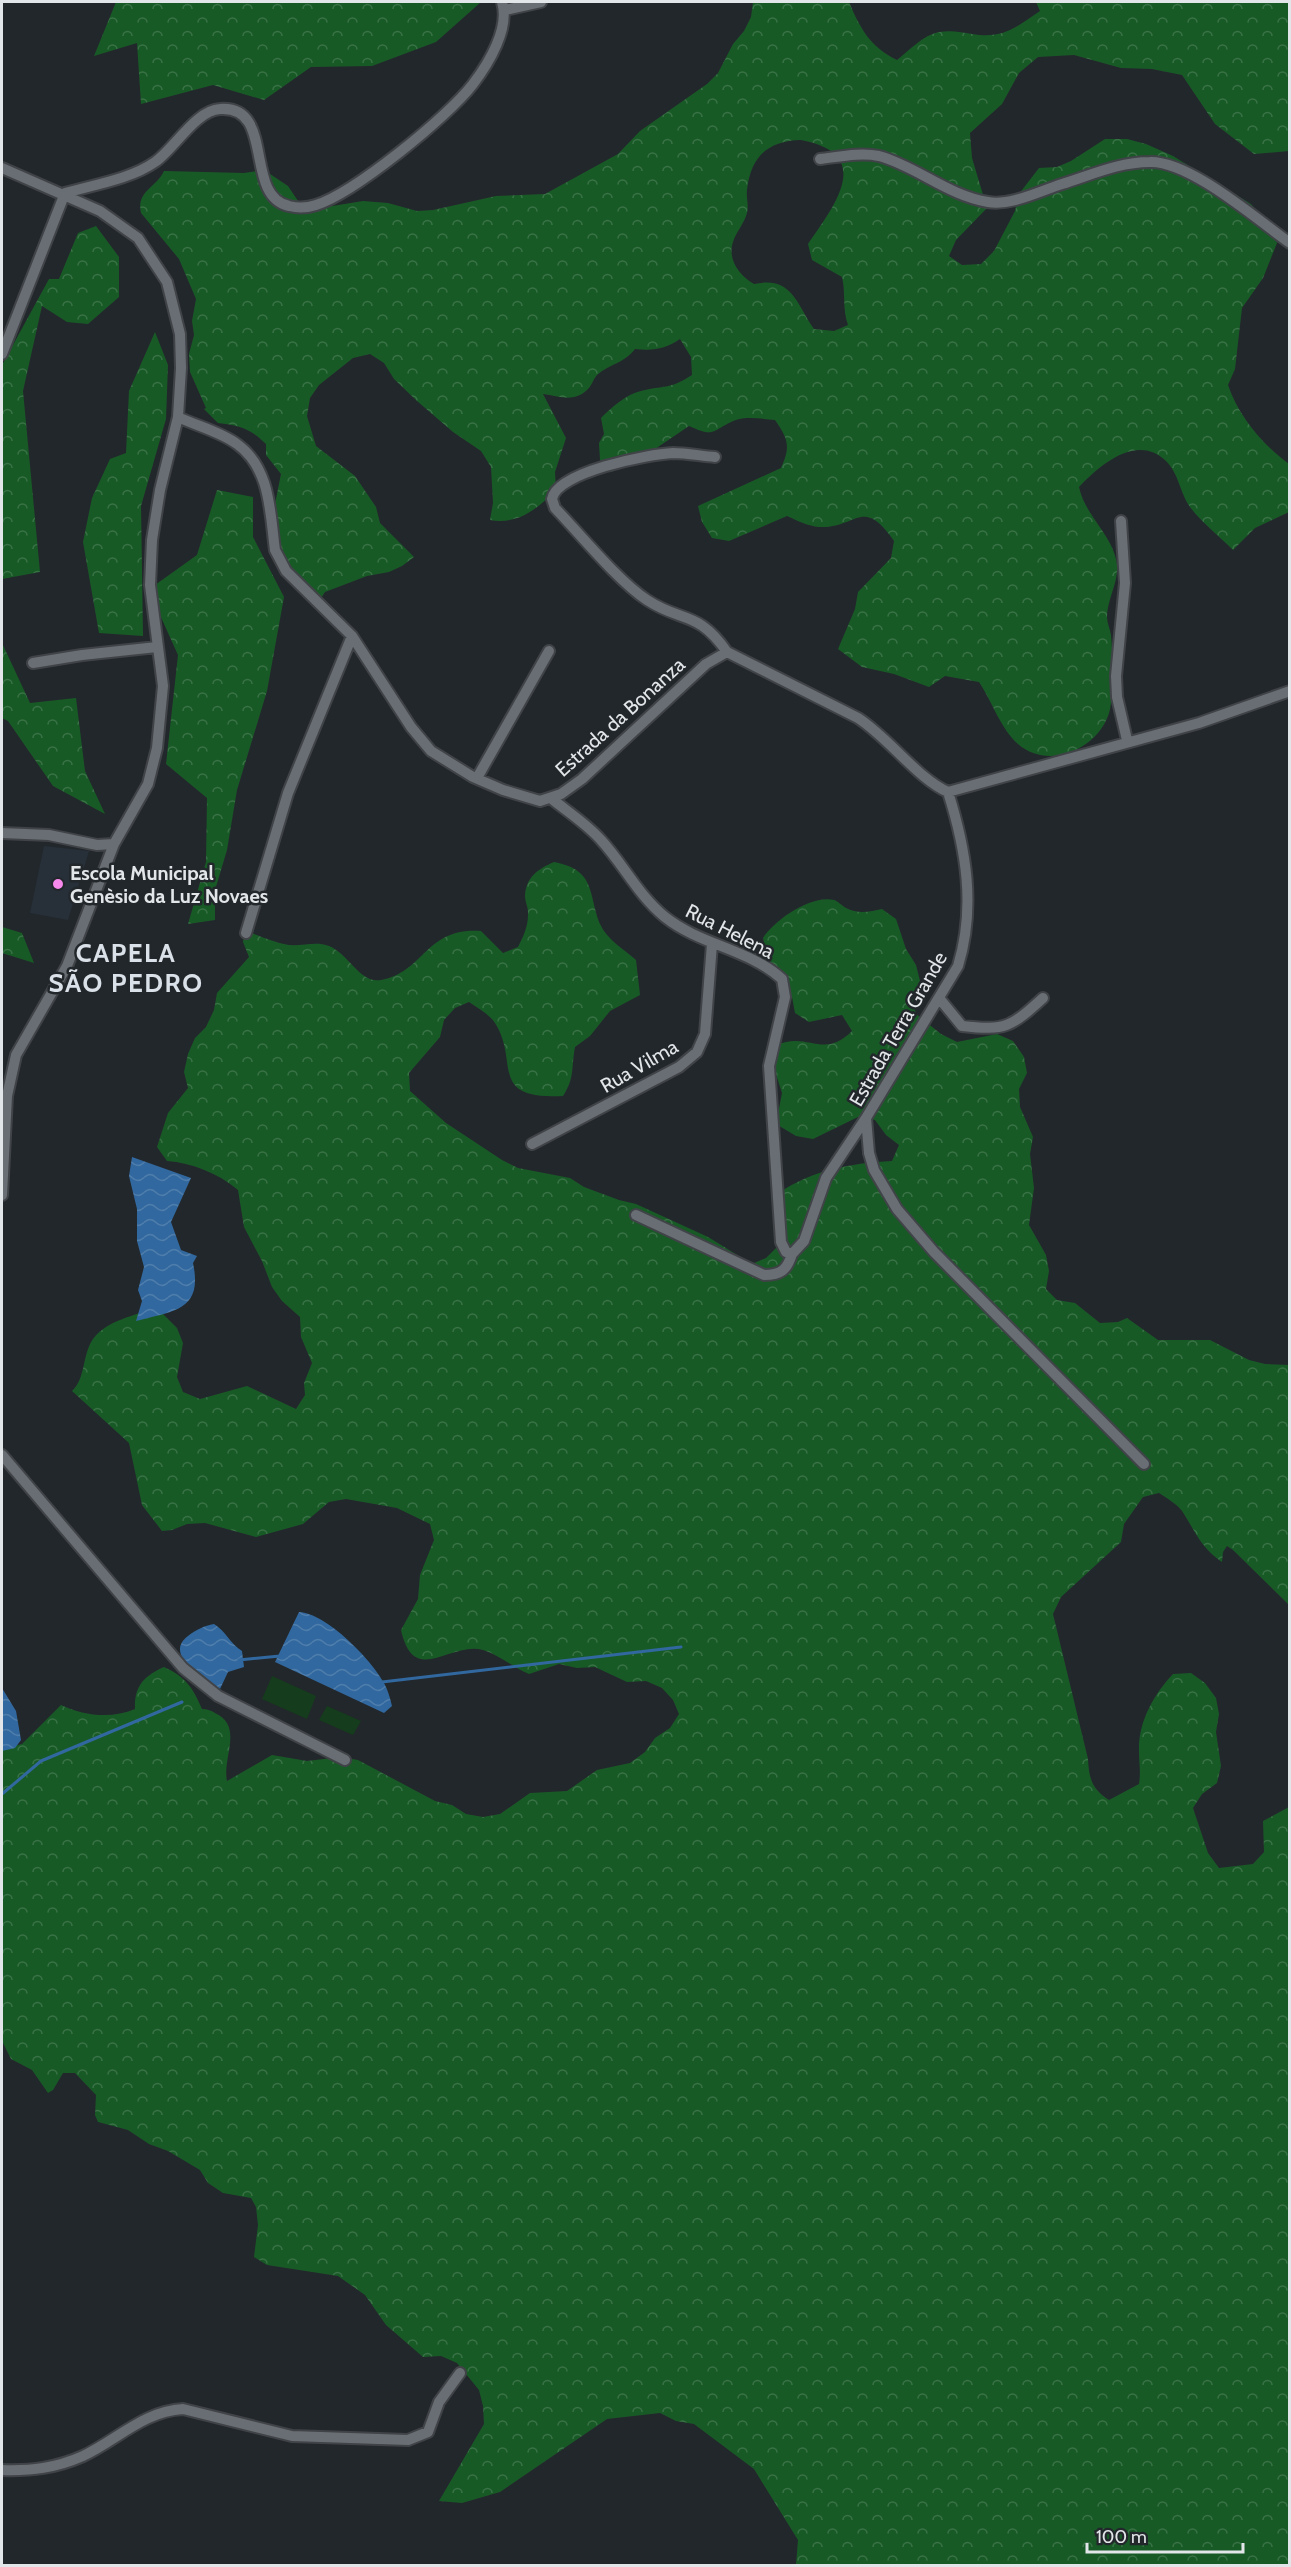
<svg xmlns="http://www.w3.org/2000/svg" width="1291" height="2567" font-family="Cabin,sans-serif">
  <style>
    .built { fill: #273039 }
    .forest { fill: url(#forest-crowns); fill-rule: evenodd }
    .pitch { fill: #153c1c }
    .water { fill: url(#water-waves) }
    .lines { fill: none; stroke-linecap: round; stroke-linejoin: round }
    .stream { stroke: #31689f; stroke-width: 3 }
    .street-casing { stroke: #404347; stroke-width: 14 }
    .street { stroke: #686e73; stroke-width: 10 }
    .poi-dot { fill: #f788ec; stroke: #22272b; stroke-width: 2 }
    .labels { text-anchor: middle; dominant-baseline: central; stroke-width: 5; stroke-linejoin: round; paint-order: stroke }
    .street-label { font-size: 20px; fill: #e3e6e9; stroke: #22272b }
    .poi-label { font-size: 20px; font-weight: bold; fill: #e3e6e9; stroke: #22272b; text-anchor: start }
    .district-label { font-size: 26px; font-weight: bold; letter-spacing: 1.5px; fill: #dbe1e8; stroke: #22272b }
  </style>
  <defs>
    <pattern id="forest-crowns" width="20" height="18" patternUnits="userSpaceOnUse" patternTransform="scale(1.5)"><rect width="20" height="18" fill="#185a26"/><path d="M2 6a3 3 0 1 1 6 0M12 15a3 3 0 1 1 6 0" fill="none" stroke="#397246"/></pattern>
    <pattern id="water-waves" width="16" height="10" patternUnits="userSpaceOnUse" patternTransform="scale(1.5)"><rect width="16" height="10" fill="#31689f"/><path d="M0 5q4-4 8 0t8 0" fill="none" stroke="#4f7eac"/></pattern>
  </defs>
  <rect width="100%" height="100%" fill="#22272b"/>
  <path class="built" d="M44,846L89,851L68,920L30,913Z"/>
  <path class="forest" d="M116,2H481L436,42L372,66L311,67L264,100L213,85L141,104L137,43L94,56Z
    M753,2H849C860,28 870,47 897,60C910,50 923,35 939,32C951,30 961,32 972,34C1003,39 1015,28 1040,11L1036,2H1289V151L1254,154L1215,124L1182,75L1152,69L1121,68L1074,55L1038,57L1019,73L1002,104L970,133L972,158L987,208L956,240L949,256L962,265L981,264L994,251L1015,211L1019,194L1039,168L1057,167L1071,161L1105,139H1127L1146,144L1173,156L1251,204L1271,228L1277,243L1263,278L1242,308L1235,369L1228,385C1239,417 1262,444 1289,464V512L1255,528L1233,550C1219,536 1201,522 1190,507C1180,493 1179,474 1166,461C1137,433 1100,465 1079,487C1085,516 1113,535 1117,564C1119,581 1107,600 1107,617C1107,623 1110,629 1111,635C1113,658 1113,681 1111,703C1107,745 1051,773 1018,744C1000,728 992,701 979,682L945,676L929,687L894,674L862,667L838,649L855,609L858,592L891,558L894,541C862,495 857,529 819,527C808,526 798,521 787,516L729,541L712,538L702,522L698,506L781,468C791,446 788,439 775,420C763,419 747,416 736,420C712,429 717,439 689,426L658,447L647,458L616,468L612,472L600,460L599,443L604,434L601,418C612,407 625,395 641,391C664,385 669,390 692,375L691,357L680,339C665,349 654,351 635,349C623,364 611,363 597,375C593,379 592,386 587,390C573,403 559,396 543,394L566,438L555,472L556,490C537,509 518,525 490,520L493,503L491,467L481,451L453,432L417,401L394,379L384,363L370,354L353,358L319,385L310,398L307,416L316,446L355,476L376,507L380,523L414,557L402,566L389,572L367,576L325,592L321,598L304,586L272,544L274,509L281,474L266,455V444C251,429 239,425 218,423L204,409L206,408L190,372L189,354L194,335L192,321L196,299L179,259L141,213C136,191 156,188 164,171L244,173L264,170L288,186L298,201L314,209L363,201L388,203L417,211L433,210L496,196L545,194L618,154L640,131L707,84L718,73L733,44L744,31L751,17ZM801,140C876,154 834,206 808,244L812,260L842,277C846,294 842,308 848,325L834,331L814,329C796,303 792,276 754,284C740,276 727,260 733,242C736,232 744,224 747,213C749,205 746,198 747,190C751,156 768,141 801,140Z
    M96,226L119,257V297L88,324L67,322L42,306L23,391L40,572L2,579V365L49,279H59L78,233Z
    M155,332L168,365L166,419L141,506L143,636L99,633L83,542L92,498L110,459L126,453L129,391Z
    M217,490L253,497V537L284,597L267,691L237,790L227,850L215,890V920L188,924L206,862L207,798L166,764L178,655L160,615L155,585L197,555Z
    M2,643L30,703L76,698L85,771L105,814L53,786L8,721L2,718Z
    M554,862C596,870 588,893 600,924C607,940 624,949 636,960L640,995L610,1011L590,1036L575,1047C571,1068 575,1078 563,1096C487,1100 520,1062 495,1023C489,1014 478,1008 469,1002L455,1008L444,1020L440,1037L409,1073L410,1091L446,1123L502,1160L518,1168L570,1178L584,1187L619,1200L636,1204L708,1237L752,1264L766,1258L778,1246L779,1193C812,1170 852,1163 892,1161L899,1145L886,1135L875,1120L858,1117L813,1139L796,1136L776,1124L782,1093L772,1062L776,1045C809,1031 823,1060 852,1031L842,1015L809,1022L795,1013L792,997L770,970L763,938C775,920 810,895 834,900C838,901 842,906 846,908C857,914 870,912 882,909L896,919L906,949L916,965L920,981L912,998L916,1014L941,1034L957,1042L997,1034L1013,1041L1024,1057L1027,1073L1019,1089L1020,1107L1033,1137L1030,1154L1034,1188L1029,1225L1046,1255L1049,1271L1046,1289L1057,1300L1075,1303L1100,1323L1118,1322L1127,1318L1158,1340H1210L1249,1360L1265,1364L1289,1365V1605L1233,1550L1227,1546L1223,1552L1222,1562C1201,1547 1197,1535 1184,1514C1179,1505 1168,1499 1159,1493L1143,1497L1124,1524L1121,1542L1061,1597L1053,1614L1088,1759C1089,1779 1092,1789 1109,1800L1139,1784C1141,1771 1139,1763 1139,1751C1138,1722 1154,1694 1173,1674L1191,1673L1205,1683L1216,1698L1219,1714L1216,1732L1221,1766L1217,1783L1202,1794L1193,1808L1208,1853L1219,1868L1253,1864L1264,1852L1263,1821L1289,1807V2565H796L798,2540L754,2469L694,2424L676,2421L660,2413L607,2419L500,2492L462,2503L439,2501L484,2424L483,2406L479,2390L457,2363L441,2356L423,2357L386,2325L365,2295L338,2276L267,2265L254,2257L258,2225L256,2207L251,2198L223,2193L208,2183L200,2170L168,2151L149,2144L128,2130L98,2122L95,2115L96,2095L75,2073H63L53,2090L48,2093L32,2070L11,2059L2,2041V1749L22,1744L61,1705C84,1716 112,1719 135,1709C134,1686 144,1676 164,1667C186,1677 193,1688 202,1709C207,1709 210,1710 215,1713C244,1726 222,1758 227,1781L272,1755L307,1761L341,1757L358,1760L435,1801L452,1805L466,1814L483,1817L500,1814L530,1793L567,1791L597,1770L630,1763L645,1752L655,1738L670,1728L679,1714L673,1700L662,1688L646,1681L627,1682L595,1667L577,1668L559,1664L529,1674C513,1667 499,1655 483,1650C450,1641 414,1688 401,1630L418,1599L420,1575L434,1540L430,1524L397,1508L346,1499L329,1502L303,1524L256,1537L205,1523L187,1524L172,1530L162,1531L142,1505L129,1443L72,1391C86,1378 82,1355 93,1339C109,1318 134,1318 155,1306L177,1328L183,1343L177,1377L183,1392L200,1399L247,1386L296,1409L305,1395L304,1383L312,1363L301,1337L300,1317L282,1301L272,1287L262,1261L244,1227L238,1190C218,1173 192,1163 167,1161L157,1147L168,1113L188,1088L184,1072L188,1054L195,1038L206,1027L214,1010L217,993L249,957L243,942L245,930C250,933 277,943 284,944C299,948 314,940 329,946C349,954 360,984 381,980C425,972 425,927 481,931L503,953L518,947C523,937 528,927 528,915C529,909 525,902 525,896C526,877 538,869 554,862Z
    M2,927L22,933L34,963L2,953Z"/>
  <path class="pitch" d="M272,1676L316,1696L307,1719L262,1699Z
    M327,1706L361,1721L353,1735L319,1720Z"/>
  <path class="water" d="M132,1157L191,1178L171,1222L181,1250L197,1256L193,1263C203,1310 175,1311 136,1321L142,1301L138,1290L144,1267L137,1241V1209L129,1176Z
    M299,1612C326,1613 372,1660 384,1683C388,1690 390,1698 392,1706L384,1713L275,1662Z
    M214,1624C226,1631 230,1644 242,1651L244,1667L228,1672L220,1689C203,1681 163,1654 188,1636C197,1629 204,1626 214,1624Z
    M2,1688L16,1711L21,1740L15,1748L2,1751Z"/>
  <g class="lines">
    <path class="stream" d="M239,1660L280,1656
      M382,1682L681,1647
      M2,1794L41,1761L182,1702"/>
    <g class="street-casing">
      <path id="street" d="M505,10L541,2
        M820,159C838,157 860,152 879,156C916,166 949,196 988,202C1011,206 1040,191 1062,184C1091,175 1119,162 1150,162C1190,161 1256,219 1290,243
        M2,168L100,211L138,238L167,282L180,334L181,368L178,417L160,490L152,540L150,585L163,686L157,748L148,784L114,844L67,966L16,1055L7,1096L2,1195
        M2,354L65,193C93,185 131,179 155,162C174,149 196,110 220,109C276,105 243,196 289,206C297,208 307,208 316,205C354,193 448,117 473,84C489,63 510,28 502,2
        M178,417C197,426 221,432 237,444C271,468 270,514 275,550L286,571L352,636L411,727L431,751L473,777L503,790L540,801L561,794L582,779L706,664L727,652L858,718C889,738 918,779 948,792L1199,723L1290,691
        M715,457C701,456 687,453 673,453C649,454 556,472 552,499L555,508C580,534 618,581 647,600C682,623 698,610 727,652
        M1121,521L1125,583L1116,676L1117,697L1127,740
        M33,663L82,655L157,647
        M477,778L549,651
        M948,792C966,849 976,907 958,966L866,1118L869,1153L874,1170L897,1209L934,1252L1144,1464
        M552,799C568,812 587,824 601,840C624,865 638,895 665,917C700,945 749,949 782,979L785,997L769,1066L781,1242L786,1252L792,1254L804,1241L826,1178L866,1118
        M2,833L49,835L97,845L114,844
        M246,933L288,793L352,636
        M939,998L962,1026C1006,1031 1011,1027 1043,998
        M532,1144L679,1067L697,1052L705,1034L712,944
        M636,1215L764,1275C781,1275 787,1270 792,1254
        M2,1455L183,1668L218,1696L345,1760
        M2,2470C31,2471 56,2468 83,2456C117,2440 144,2411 183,2409L292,2436L408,2440L428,2432L439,2402L460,2373"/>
    </g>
    <use href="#street" class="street"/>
  </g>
  <circle class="poi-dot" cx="58" cy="884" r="6"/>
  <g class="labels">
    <g class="street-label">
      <text transform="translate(620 717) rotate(-42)">Estrada da Bonanza</text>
      <text transform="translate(730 931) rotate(27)">Rua Helena</text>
      <text transform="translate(898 1029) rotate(-60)">Estrada Terra Grande</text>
      <text transform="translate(639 1066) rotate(-30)">Rua Vilma</text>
    </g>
    <g class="poi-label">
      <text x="70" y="873">Escola Municipal<tspan x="70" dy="23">Genèsio da Luz Novaes</tspan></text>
    </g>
    <g class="district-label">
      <text x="126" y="953">CAPELA<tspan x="126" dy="30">SÃO PEDRO</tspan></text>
    </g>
  </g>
  <rect width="1291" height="2567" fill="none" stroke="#e3e6e9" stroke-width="6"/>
  <path d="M1087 2543v9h156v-9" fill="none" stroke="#e3e6e9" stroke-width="3"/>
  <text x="1096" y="2543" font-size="18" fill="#e3e6e9" stroke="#22272b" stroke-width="4.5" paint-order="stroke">100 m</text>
</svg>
